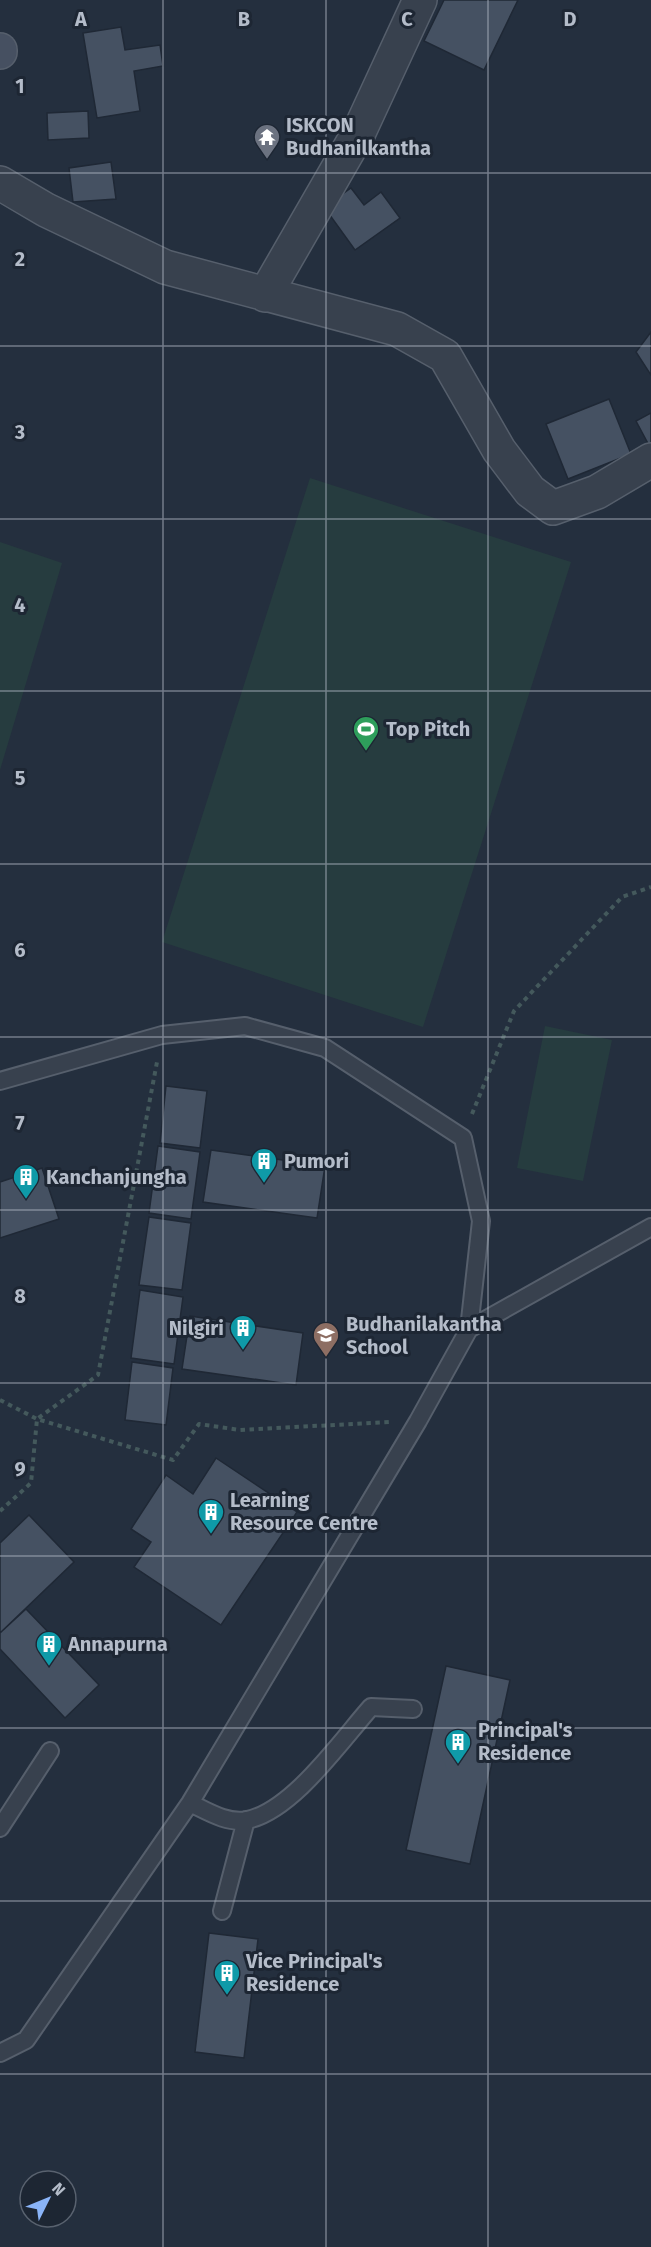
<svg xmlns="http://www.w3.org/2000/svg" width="651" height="2247" font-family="'Fira Sans',sans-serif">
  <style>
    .green { fill: #263c3f }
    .building { fill: #455162; stroke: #1f2835; stroke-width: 1.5 }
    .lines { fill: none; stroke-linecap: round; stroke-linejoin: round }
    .lane-casing { stroke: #565f6c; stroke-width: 20 }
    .street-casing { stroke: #565f6c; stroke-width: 36 }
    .secondary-casing { stroke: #565f6c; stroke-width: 36 }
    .path { stroke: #44595c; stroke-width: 4; stroke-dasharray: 4.5 4.5; stroke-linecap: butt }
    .lane { stroke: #38414e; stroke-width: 16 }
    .street { stroke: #38414e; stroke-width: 33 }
    .secondary { stroke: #465061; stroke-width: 33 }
    .grid { fill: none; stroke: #b4bcc9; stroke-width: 1.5; stroke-opacity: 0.55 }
    .labels { text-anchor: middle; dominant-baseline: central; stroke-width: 6; stroke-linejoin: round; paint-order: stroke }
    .poi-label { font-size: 20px; font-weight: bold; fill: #b4bcc9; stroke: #1d2633; text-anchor: start }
    .grid-label { font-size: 20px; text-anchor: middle; font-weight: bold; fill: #b4bcc9; stroke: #1d2633; stroke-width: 6; stroke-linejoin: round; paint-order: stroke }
  </style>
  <rect width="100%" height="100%" fill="#242f3e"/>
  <path class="green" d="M310,478L571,562L423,1027L162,942Z
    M0,542L62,563L0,770Z
    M545,1026L612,1040L583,1181L517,1168Z"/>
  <path class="building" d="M444,0H518L484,70L424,41Z
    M121,27L125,50L160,45L163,66L134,71L140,111L97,118L83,33Z
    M88,111L89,138L48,140L47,113Z
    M111,162L116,199L73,202L69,168Z
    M351,188L364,205L381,192L400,218L355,250L324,207Z
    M651,332V375L636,352Z
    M609,399L631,454L568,479L546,424Z
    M651,413V449L636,421Z
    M166,1086L207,1091L200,1148L160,1143Z
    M158,1146L200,1152L191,1219L149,1213Z
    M211,1150L325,1166L317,1218L203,1202Z
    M42,1168L59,1219L0,1238V1182Z
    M149,1217L191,1223L182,1290L139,1285Z
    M140,1290L183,1297L174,1364L131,1358Z
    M190,1316L303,1333L296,1385L182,1369Z
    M132,1362L173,1368L166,1425L125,1420Z
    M216,1458L297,1512L221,1625L134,1567L151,1542L131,1529L166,1475L193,1494Z
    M29,1515L74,1562L0,1633V1543Z
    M26,1609L99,1685L65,1718L0,1649V1633Z
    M446,1666L510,1680L470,1864L406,1850Z
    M209,1933L258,1939L244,2058L195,2052Z"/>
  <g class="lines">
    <g class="lane-casing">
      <path id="lane" d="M0,1081L162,1035L245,1026L325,1048L463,1138L481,1221L469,1329L418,1421L190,1803L26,2040L0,2053
        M469,1329L651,1227
        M190,1803C207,1811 227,1824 247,1820C292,1811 340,1742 371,1707L413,1709
        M0,1828L50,1751
        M222,1911L246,1820"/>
    </g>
    <g class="street-casing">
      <path id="street" d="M0,183L46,210L165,267L397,329L445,356L499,450L530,491L553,508L597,492L651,460
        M265,295L359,132L420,0"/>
    </g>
    <g class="secondary-casing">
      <path id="secondary" d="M0,50V52"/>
    </g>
    <path class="path" d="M472,1114L514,1011L622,897L651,887
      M0,1400L37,1419L173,1460L199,1424L240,1430L389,1422
      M0,1511L31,1483L37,1419L98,1375L157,1062"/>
    <use href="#lane" class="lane"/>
    <use href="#street" class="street"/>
    <use href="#secondary" class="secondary"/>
  </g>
  <path class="grid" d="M163,0V2247M326,0V2247M488,0V2247M0,173H651M0,346H651M0,519H651M0,691H651M0,864H651M0,1037H651M0,1210H651M0,1383H651M0,1556H651M0,1728H651M0,1901H651M0,2074H651"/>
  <defs>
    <g id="temple-pin" transform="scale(1.35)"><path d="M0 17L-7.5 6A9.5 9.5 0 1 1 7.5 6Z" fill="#6b7280" stroke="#1d2633"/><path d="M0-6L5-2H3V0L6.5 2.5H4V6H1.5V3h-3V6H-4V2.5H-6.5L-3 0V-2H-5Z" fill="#fff"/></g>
    <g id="stadium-pin" transform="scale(1.35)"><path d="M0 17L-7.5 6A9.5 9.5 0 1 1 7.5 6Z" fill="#2e9e5b" stroke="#1d2633"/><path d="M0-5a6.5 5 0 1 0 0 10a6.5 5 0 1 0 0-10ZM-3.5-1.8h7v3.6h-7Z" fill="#fff"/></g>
    <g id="building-pin" transform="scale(1.35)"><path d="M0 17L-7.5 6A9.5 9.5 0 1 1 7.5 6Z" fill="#0f9aa8" stroke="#1d2633"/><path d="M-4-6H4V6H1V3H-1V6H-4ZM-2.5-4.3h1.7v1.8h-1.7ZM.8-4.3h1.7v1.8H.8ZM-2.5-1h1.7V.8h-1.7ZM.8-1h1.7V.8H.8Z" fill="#fff"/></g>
    <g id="school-pin" transform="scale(1.35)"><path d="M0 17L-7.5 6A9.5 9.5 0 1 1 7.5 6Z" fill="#8d6e63" stroke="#1d2633"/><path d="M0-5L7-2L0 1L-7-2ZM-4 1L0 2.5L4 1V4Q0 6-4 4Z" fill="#fff"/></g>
  </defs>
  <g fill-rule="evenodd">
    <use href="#temple-pin" x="267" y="137"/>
    <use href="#stadium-pin" x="366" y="729"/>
    <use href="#building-pin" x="264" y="1161"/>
    <use href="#building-pin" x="26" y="1177"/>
    <use href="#building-pin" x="243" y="1328"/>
    <use href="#school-pin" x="326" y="1335"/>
    <use href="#building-pin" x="211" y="1512"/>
    <use href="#building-pin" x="49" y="1644"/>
    <use href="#building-pin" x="458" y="1742"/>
    <use href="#building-pin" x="227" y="1973"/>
  </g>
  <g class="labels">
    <g class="poi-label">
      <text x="286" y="125">ISKCON<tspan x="286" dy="23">Budhanilkantha</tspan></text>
      <text x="386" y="729">Top Pitch</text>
      <text x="284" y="1161">Pumori</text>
      <text x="46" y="1177">Kanchanjungha</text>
      <text x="346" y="1324">Budhanilakantha<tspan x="346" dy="23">School</tspan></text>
      <text x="224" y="1328" text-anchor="end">Nilgiri</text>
      <text x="230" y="1500">Learning<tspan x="230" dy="23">Resource Centre</tspan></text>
      <text x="68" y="1644">Annapurna</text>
      <text x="478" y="1730">Principal's<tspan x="478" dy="23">Residence</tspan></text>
      <text x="246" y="1961">Vice Principal's<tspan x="246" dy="23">Residence</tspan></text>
    </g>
  </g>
  <g class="grid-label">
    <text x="81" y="26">A</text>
    <text x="244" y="26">B</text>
    <text x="407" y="26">C</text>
    <text x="570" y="26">D</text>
    <text x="20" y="93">1</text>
    <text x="20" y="266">2</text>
    <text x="20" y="439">3</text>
    <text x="20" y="612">4</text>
    <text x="20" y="785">5</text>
    <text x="20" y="957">6</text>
    <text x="20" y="1130">7</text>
    <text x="20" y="1303">8</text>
    <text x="20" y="1476">9</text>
  </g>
  <g transform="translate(48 2199) rotate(47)"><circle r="28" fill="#1d2633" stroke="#59626f" stroke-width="1.5"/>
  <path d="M0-4.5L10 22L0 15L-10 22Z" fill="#8ab4f8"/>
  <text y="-9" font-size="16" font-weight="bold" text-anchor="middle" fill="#b4bcc9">N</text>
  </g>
</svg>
